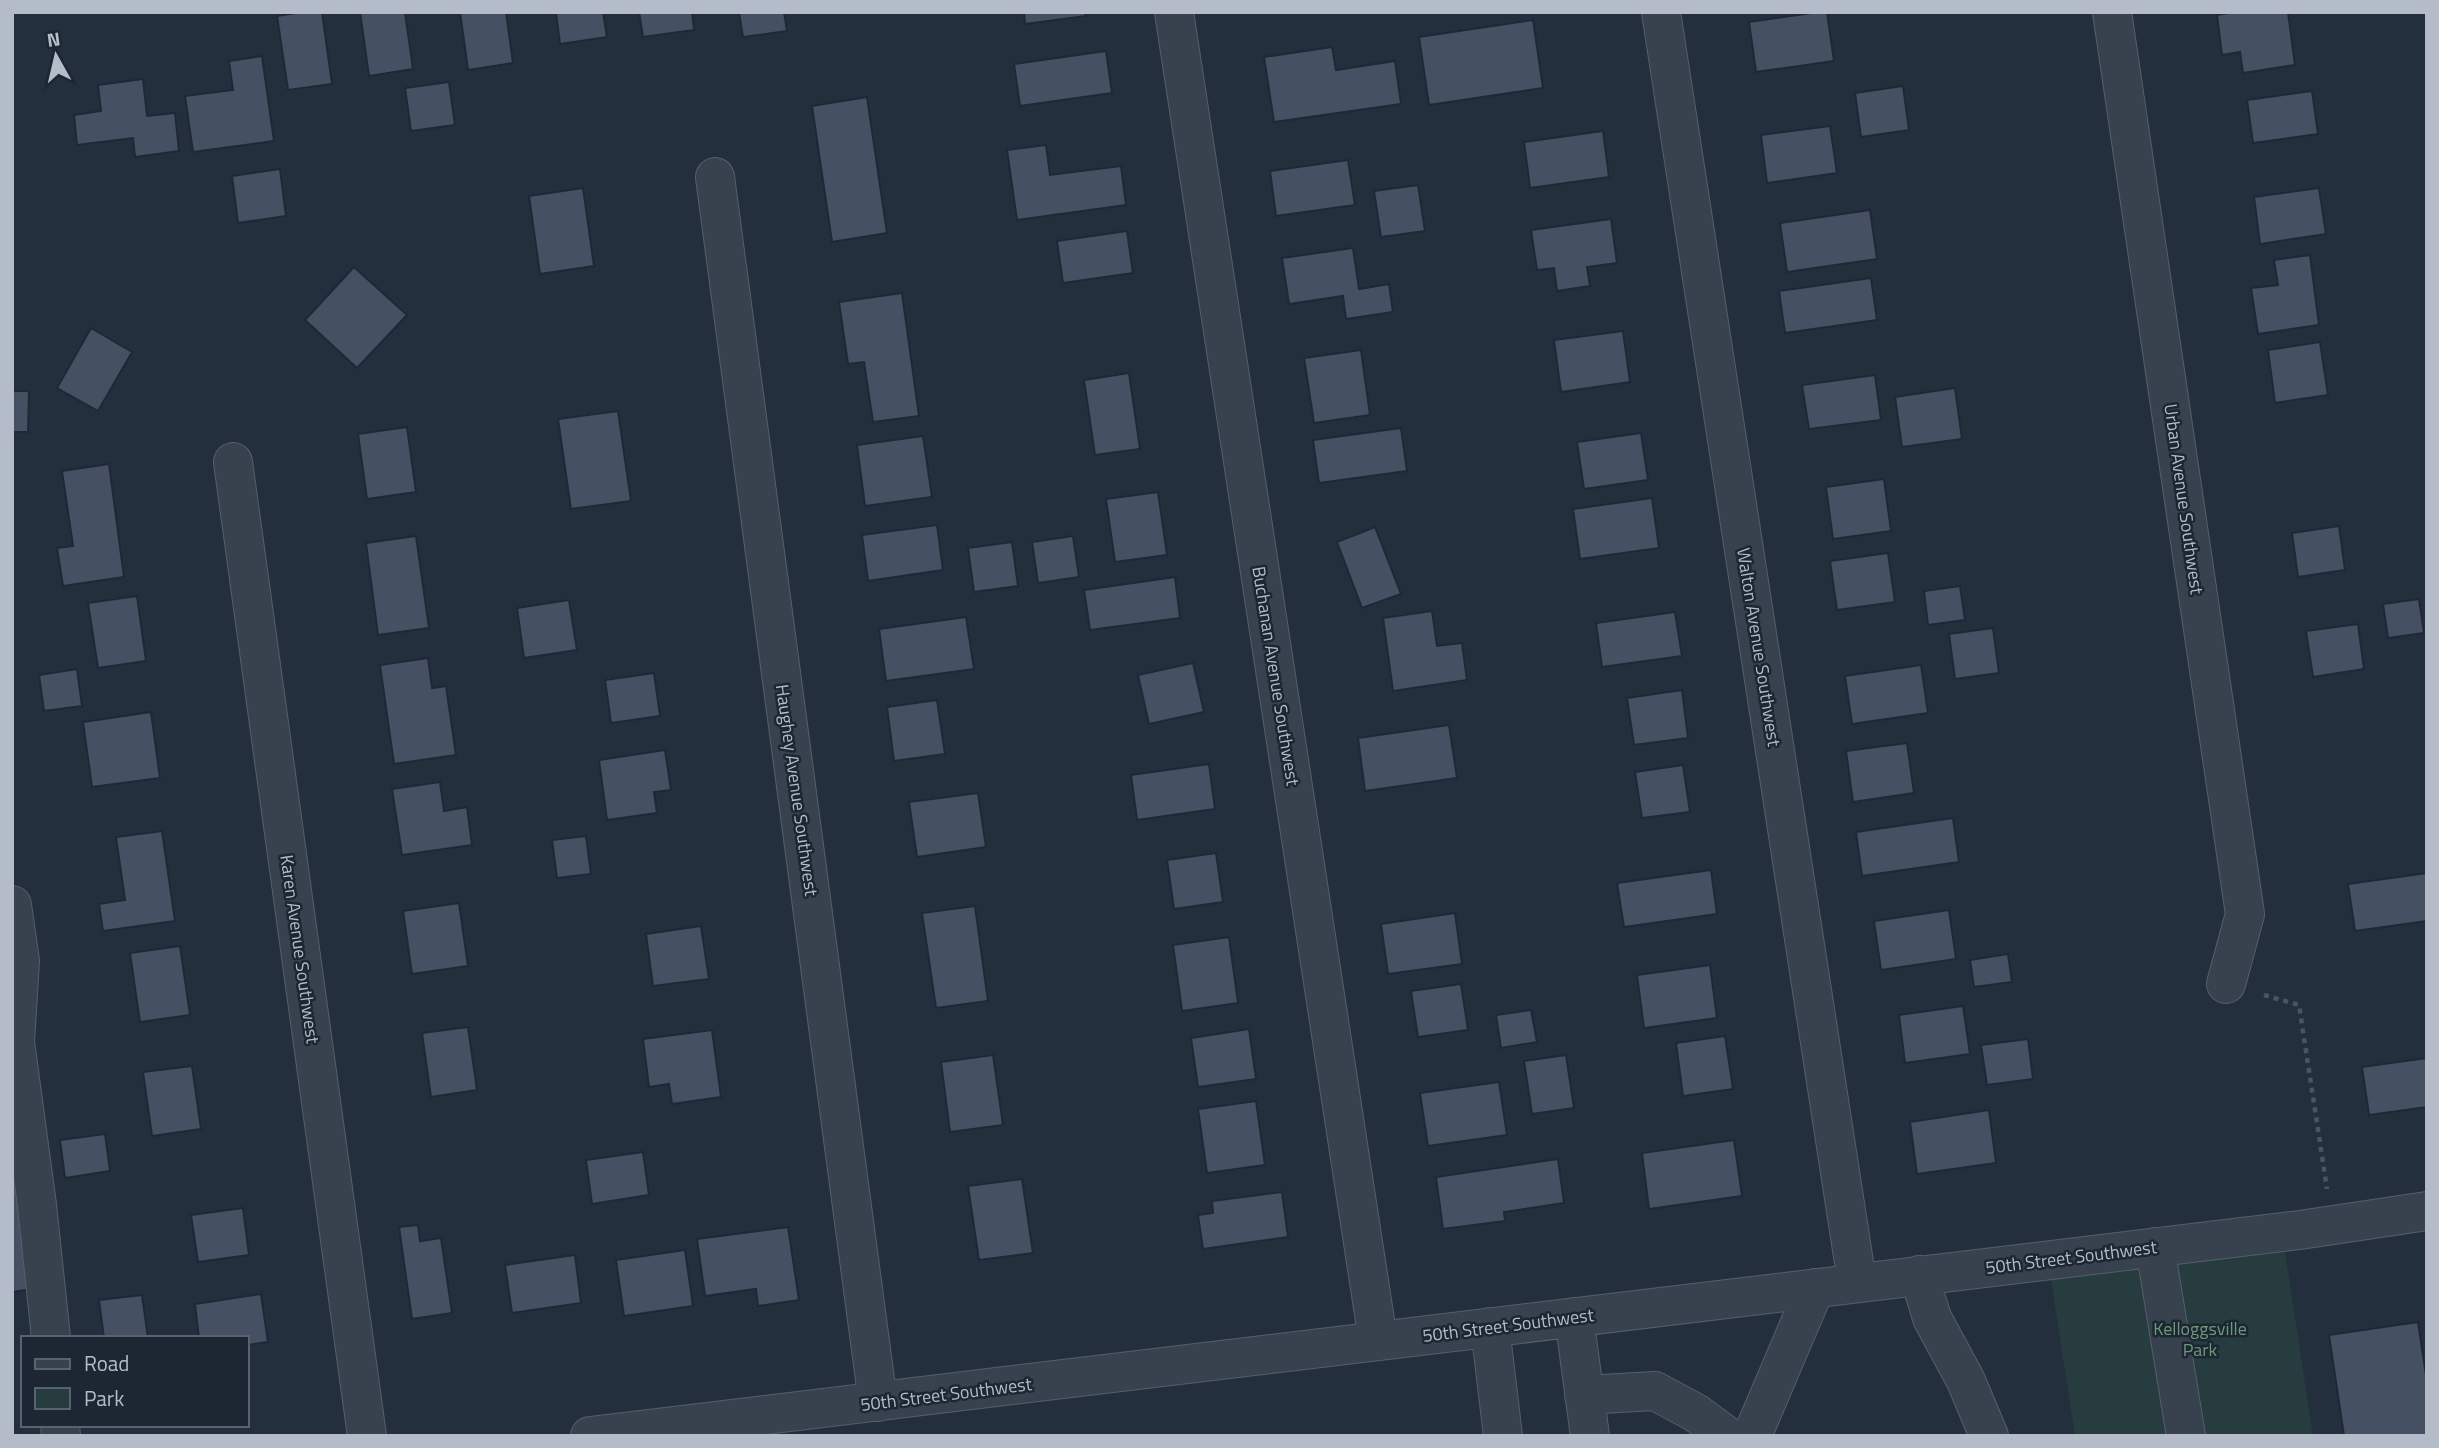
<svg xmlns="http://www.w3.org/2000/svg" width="2439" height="1448" font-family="'Titillium Web',sans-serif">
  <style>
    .green { fill: #263c3f }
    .building { fill: #455162; stroke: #1f2835; stroke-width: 2 }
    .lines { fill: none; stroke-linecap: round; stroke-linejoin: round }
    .minor-casing { stroke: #565f6c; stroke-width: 40 }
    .path { stroke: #44595c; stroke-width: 4.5; stroke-dasharray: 5 5; stroke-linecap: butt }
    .minor { stroke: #38414e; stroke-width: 38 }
    .labels { text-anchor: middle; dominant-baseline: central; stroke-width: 5; stroke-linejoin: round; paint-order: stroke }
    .street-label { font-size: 18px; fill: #b4bcc9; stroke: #1d2633 }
    .park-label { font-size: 18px; fill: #6b9a76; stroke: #1d2633 }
  </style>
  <rect width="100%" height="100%" fill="#242f3e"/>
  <path class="green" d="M2282,1232L2313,1436H2075L2048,1260Z"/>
  <path class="building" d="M303,12H322L332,84L288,90L277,16Z
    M360,12H405L413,69L369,76Z
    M460,12H506L513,63L468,70Z
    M556,12H603L607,37L560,44Z
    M639,12H692L694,30L643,37Z
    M739,12H784L787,31L743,37Z
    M1024,12H1085L1086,16L1025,24Z
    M1819,12H1827L1834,61L1756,72L1749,22Z
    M2234,12H2288L2295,65L2243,73L2240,52L2222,55L2217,15Z
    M1533,20L1543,88L1429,105L1419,37Z
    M1332,47L1336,70L1395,61L1401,104L1274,122L1264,57Z
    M1106,51L1112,93L1020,106L1014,64Z
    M262,56L274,141L193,152L185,96L233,90L229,61Z
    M143,79L147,116L175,113L179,151L135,157L133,138L77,145L74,115L101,111L98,85Z
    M449,82L455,125L411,131L405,88Z
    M1903,86L1909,130L1861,137L1855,93Z
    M2312,91L2318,134L2253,143L2247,100Z
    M867,97L887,233L832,242L812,106Z
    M1830,126L1837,173L1767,183L1761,135Z
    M1603,131L1609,177L1530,188L1524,142Z
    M1046,145L1050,175L1121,166L1126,205L1017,220L1007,150Z
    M1348,160L1355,205L1276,216L1270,171Z
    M280,169L286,216L238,223L232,176Z
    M1418,185L1425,231L1381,237L1374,191Z
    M583,188L594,266L540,274L529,196Z
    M2319,188L2326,234L2260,244L2254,197Z
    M1870,210L1877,259L1787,272L1780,223Z
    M1611,219L1617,263L1587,267L1590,286L1557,291L1554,268L1537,270L1531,230Z
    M1127,231L1133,273L1063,283L1057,241Z
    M1353,248L1359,289L1389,284L1393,312L1346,319L1343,296L1289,304L1282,258Z
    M2310,255L2319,325L2258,334L2251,288L2278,285L2274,260Z
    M354,267L407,315L357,368L305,320Z
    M1871,278L1877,320L1785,333L1779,291Z
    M902,293L919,416L873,422L864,362L848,364L839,302Z
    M91,328L132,352L98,411L57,388Z
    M1623,331L1630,382L1561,392L1554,340Z
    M2320,342L2328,395L2275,403L2268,350Z
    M1361,350L1370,415L1314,423L1304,358Z
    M1129,373L1140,449L1095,455L1084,380Z
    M1875,375L1881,420L1809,429L1802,385Z
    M1955,388L1962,439L1902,447L1895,397Z
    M12,391H29L28,432H12Z
    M618,411L631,501L571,509L558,419Z
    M407,427L416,492L367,499L358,434Z
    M1401,428L1407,471L1319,483L1313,440Z
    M1641,433L1648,480L1584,489L1577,442Z
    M923,436L932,497L865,506L857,445Z
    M109,464L124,577L63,586L57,548L73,546L62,471Z
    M1884,479L1891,531L1833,539L1826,487Z
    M1158,492L1167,555L1115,562L1106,499Z
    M1652,498L1659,548L1580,559L1573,509Z
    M937,525L943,570L868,581L862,535Z
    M2339,526L2345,570L2298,577L2292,533Z
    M1375,527L1401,594L1362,608L1337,542Z
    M416,536L429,628L378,635L366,543Z
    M1073,536L1079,577L1038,583L1032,542Z
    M1012,542L1018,586L974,592L968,548Z
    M1888,553L1895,602L1837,610L1830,561Z
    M1175,577L1180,618L1090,630L1084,590Z
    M1960,586L1965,620L1928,625L1924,591Z
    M137,596L146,661L98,668L88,603Z
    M2419,599L2424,633L2388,638L2383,604Z
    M569,600L577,650L524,658L517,608Z
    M1432,611L1437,646L1462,643L1467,680L1393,691L1383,618Z
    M1675,612L1682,656L1602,667L1596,623Z
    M966,617L974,669L886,681L879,629Z
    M2358,624L2364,669L2313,677L2306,631Z
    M1993,628L1999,673L1955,679L1949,634Z
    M428,658L432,688L446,686L456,755L394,764L380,665Z
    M1193,663L1204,712L1149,724L1138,675Z
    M1921,665L1928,713L1852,724L1845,676Z
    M77,669L82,706L44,711L39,675Z
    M654,673L660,716L611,723L605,680Z
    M1682,690L1688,738L1634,745L1627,698Z
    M937,700L945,754L894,761L887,707Z
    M151,712L160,778L92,787L83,722Z
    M1449,725L1457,778L1365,791L1358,738Z
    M1907,743L1914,793L1853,802L1846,751Z
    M665,750L671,790L654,792L657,813L607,820L599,760Z
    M1209,764L1215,809L1137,820L1131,775Z
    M1683,765L1690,812L1642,818L1635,772Z
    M440,782L444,811L467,807L472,845L402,855L392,789Z
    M978,793L986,847L917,857L909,802Z
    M1953,818L1959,862L1862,876L1856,832Z
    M162,831L175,921L103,931L99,904L125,900L116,837Z
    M586,836L591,874L557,878L552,840Z
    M1216,853L1223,902L1174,909L1167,860Z
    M1711,870L1717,914L1624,927L1617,883Z
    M2427,873V921L2355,931L2348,884Z
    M459,903L468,966L412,974L403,911Z
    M975,906L988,1001L936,1008L922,913Z
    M1949,910L1956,959L1881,970L1874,921Z
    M1455,913L1462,964L1388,974L1381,924Z
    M701,926L709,979L653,986L646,934Z
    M1229,937L1238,1003L1182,1011L1173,945Z
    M180,946L190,1015L140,1022L130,953Z
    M2008,954L2012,982L1974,987L1970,960Z
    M1710,965L1717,1018L1644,1028L1637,975Z
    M1461,984L1468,1030L1418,1037L1411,991Z
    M1963,1006L1970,1054L1905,1063L1899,1015Z
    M1531,1010L1537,1042L1501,1048L1496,1015Z
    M468,1027L477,1090L431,1097L422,1033Z
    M1249,1029L1256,1079L1198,1087L1191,1038Z
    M712,1030L721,1097L672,1104L669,1084L649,1087L643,1039Z
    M1725,1036L1733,1089L1683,1096L1676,1043Z
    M2028,1039L2033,1079L1987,1085L1981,1045Z
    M993,1055L1003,1125L950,1132L941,1062Z
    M1566,1055L1574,1108L1532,1114L1524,1061Z
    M2427,1058V1107L2369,1115L2362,1067Z
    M192,1066L201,1129L152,1136L143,1072Z
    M1499,1082L1507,1135L1428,1146L1420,1093Z
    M1256,1101L1265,1165L1207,1173L1198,1109Z
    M1989,1110L1996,1163L1917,1174L1910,1122Z
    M105,1134L110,1171L65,1178L60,1140Z
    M1734,1140L1742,1196L1649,1209L1642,1153Z
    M12,1152L33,1289L12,1292Z
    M643,1152L649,1195L592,1204L586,1160Z
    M1558,1159L1564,1203L1504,1212L1505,1221L1443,1229L1436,1177Z
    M1022,1179L1033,1253L979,1260L968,1186Z
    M1282,1192L1288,1237L1203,1249L1198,1215L1213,1213L1212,1201Z
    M243,1208L249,1255L198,1262L191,1215Z
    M418,1225L420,1241L441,1238L452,1313L412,1319L399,1227Z
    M788,1227L799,1300L758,1306L756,1289L705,1296L697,1239Z
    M685,1250L693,1306L624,1316L616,1260Z
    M575,1255L581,1303L512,1313L505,1265Z
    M261,1294L268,1342L247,1345V1338H199L195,1304Z
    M142,1295L148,1338H104L99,1300Z
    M2418,1322L2427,1382V1436H2344L2329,1335Z"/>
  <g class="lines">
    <g class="minor-casing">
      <path id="minor" d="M1174,12L1378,1340
        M1661,12L1857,1282
        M2112,12L2245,914L2226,984
        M715,177L878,1402
        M233,462L367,1436
        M12,905L20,961L15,1042L37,1205L51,1338
        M2155,1247L2186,1436
        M1919,1275L1932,1318L1966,1381L1989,1436
        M1574,1317L1590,1436
        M1490,1327L1503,1436
        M1584,1395L1655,1391L1696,1413L1727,1436
        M60,1425L61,1436
        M590,1436L2300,1230L2427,1211
        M1752,1436L1815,1288"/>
    </g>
    <path class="path" d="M2264,995L2299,1005L2327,1189"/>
    <use href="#minor" class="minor"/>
  </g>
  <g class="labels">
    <g class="street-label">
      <text transform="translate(2184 499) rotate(82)">Urban Avenue Southwest</text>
      <text transform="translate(1759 647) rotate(81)">Walton Avenue Southwest</text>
      <text transform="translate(1276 676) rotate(81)">Buchanan Avenue Southwest</text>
      <text transform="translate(797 790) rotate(82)">Haughey Avenue Southwest</text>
      <text transform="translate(300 949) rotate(82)">Karen Avenue Southwest</text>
      <text transform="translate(2071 1257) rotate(-7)">50th Street Southwest</text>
      <text transform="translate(1508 1325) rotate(-7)">50th Street Southwest</text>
      <text transform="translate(946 1394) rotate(-7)">50th Street Southwest</text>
    </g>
    <g class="park-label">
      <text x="2200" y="1328">Kelloggsville<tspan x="2200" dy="21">Park</tspan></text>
    </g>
  </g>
  <rect width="2439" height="1448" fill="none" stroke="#b4bcc9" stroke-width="28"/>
  <rect x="21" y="1336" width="228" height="91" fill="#1d2633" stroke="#59626f" stroke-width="2"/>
  <rect x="35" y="1359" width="35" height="10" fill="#38414e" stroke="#59626f" stroke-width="2"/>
  <text x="84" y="1371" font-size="21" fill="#b4bcc9">Road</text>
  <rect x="35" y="1388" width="35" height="21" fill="#263c3f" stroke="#59626f" stroke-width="2"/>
  <text x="84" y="1406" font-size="21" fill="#b4bcc9">Park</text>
  <g transform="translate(56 56) rotate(352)" stroke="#1d2633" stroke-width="5" paint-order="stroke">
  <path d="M0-5L12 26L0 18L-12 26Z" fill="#b4bcc9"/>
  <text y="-10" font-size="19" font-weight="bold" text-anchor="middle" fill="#b4bcc9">N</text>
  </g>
</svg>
